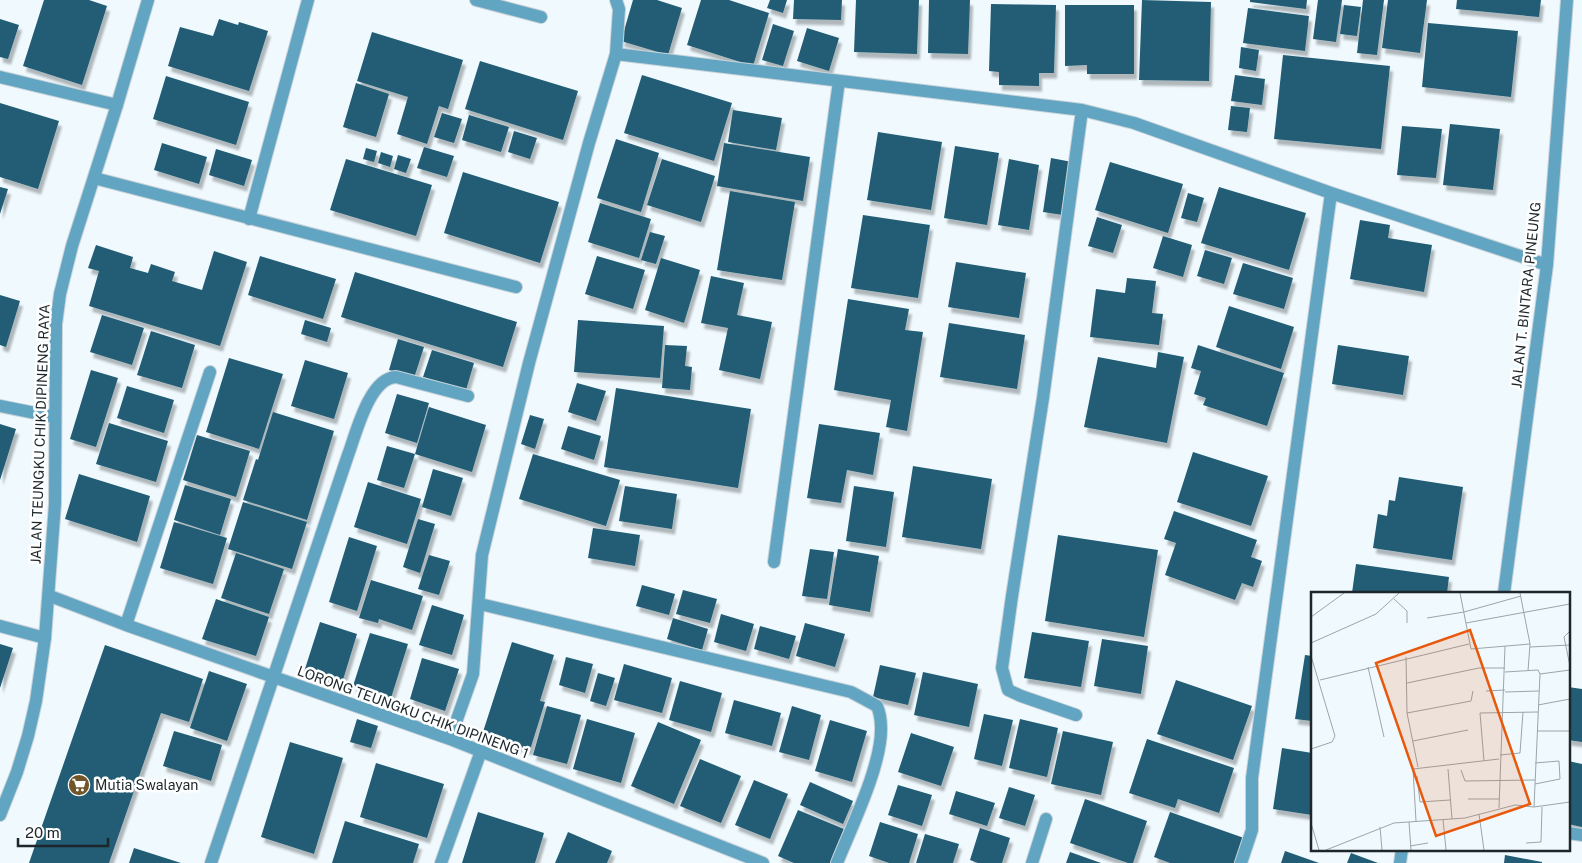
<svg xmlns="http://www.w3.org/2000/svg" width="1582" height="863" font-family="'Public Sans',sans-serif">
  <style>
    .building { fill: #215d74; filter: url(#shadow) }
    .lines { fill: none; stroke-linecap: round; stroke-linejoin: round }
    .service-casing { stroke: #c9d3d8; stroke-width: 14 }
    .minor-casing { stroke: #c9d3d8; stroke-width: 14 }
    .tertiary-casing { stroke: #c9d3d8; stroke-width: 14 }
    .service { stroke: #62a5c2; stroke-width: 12 }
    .minor { stroke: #62a5c2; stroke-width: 12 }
    .tertiary { stroke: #62a5c2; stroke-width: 12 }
    .labels { text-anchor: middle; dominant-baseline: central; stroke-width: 5; stroke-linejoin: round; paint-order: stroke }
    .street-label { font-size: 14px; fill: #1d272b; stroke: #fff }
    .poi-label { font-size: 14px; fill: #1d272b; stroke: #fff; text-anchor: start }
    .inset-road { fill: none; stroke: #9ba5aa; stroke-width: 1 }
    .view { fill: #e8590c; fill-opacity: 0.15; stroke: #e8590c; stroke-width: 2.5 }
    .inset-edge { fill: none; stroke: #1d272b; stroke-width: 2.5 }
  </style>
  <defs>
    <filter id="shadow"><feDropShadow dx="3" dy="5.5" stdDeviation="1" flood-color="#0004"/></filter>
  </defs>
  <rect width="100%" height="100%" fill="#eff9fe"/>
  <path class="building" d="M44,0H89L107,6L82,85L23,66Z
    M633,0H657L682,8L668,55L621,41Z
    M701,0H729L769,13L753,66L687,45Z
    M770,0H787L783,13L767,8Z
    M794,0H842L841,20L793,19Z
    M856,0H919L917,54L854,52Z
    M929,0H970L968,54L928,53Z
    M1142,0L1211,2L1209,81L1139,80Z
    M1250,0H1307L1306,9L1250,2Z
    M1318,0H1342L1336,42L1313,39Z
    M1363,0H1384L1377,55L1357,53Z
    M1388,0H1427L1420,53L1382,48Z
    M1457,0H1541L1539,17L1456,9Z
    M991,4L1056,5L1054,73H1039V86L999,85V72L989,71Z
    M1065,5H1134V74H1087V65L1065,66Z
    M1344,5L1361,7L1357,36L1340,34Z
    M1248,8L1309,16L1305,51L1243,43Z
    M0,19L19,25L8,59L0,57Z
    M219,19L238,25L239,22L268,31L249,91L168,66L180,27L213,36Z
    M1428,23L1518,31L1511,97L1422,87Z
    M773,24L794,31L783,66L762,60Z
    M807,28L839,38L829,71L797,61Z
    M372,32L463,60L448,109L439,106L427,144L397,134L408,97L357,81Z
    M1241,47L1259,50L1256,71L1239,68Z
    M1283,55L1390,66L1381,149L1274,139Z
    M480,61L578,91L563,140L465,109Z
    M642,75L732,103L714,161L624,133Z
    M1235,75L1265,79L1262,105L1231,101Z
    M166,76L249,102L236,145L153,119Z
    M356,83L389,94L376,137L343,127Z
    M0,103L59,121L38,189L0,177Z
    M1231,106L1250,108L1247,132L1228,130Z
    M733,110L782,118L776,150L728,142Z
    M442,113L462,119L454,143L434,137Z
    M469,115L509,127L501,152L462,140Z
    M1450,124L1500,129L1493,190L1443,185Z
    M1402,126L1442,129L1436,178L1397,175Z
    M514,131L537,138L530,159L508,152Z
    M878,132L942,142L931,210L867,200Z
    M616,139L659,153L641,212L597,198Z
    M162,143L207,157L199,184L154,170Z
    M724,143L810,157L803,201L717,186Z
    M955,146L999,153L987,225L944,218Z
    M424,147L454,156L447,177L417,168Z
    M366,148L377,151L374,162L363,159Z
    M216,149L252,160L244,186L209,175Z
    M381,152L393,156L390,167L378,163Z
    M398,155L411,159L406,173L394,169Z
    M1051,158L1072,162L1063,215L1043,212Z
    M346,159L432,185L416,236L330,210Z
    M662,159L715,176L701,222L647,205Z
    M1009,159L1039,165L1029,230L998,225Z
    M1110,162L1183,184L1168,233L1095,210Z
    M463,172L559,202L540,263L444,233Z
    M0,187L8,189L0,214Z
    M1219,187L1306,213L1289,270L1201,243Z
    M730,191L795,202L782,280L717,270Z
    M1188,193L1204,198L1197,222L1181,218Z
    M600,203L651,219L639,258L588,242Z
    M863,215L930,225L918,298L851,288Z
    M1097,217L1122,225L1113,253L1088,246Z
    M1360,220L1390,225L1388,238L1432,245L1424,292L1350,279Z
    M650,232L665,236L656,264L641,260Z
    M1163,236L1192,245L1183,277L1153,268Z
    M96,245L133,257L130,268L148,273L151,264L175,272L172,281L202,290L214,251L247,262L220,346L89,306L99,271L88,268Z
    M1205,250L1232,258L1224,284L1197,276Z
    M260,256L336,279L323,319L248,295Z
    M597,256L645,270L633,309L585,294Z
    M661,258L700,270L684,323L645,310Z
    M956,262L1026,273L1019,318L948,307Z
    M1243,263L1293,278L1284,309L1233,294Z
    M355,272L517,322L503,367L341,317Z
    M711,276L744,283L737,315L772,322L760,379L719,370L728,328L701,323Z
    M1127,278L1156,281L1152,313L1163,314L1159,345L1090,337L1096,289L1125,293Z
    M0,295L20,301L6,347L0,345Z
    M848,299L909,309L905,330L923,332L907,431L886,427L891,400L834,390Z
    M1229,306L1294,327L1281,369L1216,347Z
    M102,315L144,328L132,365L90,352Z
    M305,320L331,328L327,342L301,334Z
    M578,320L664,326L660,378L574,372Z
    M949,323L1025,335L1017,389L940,377Z
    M151,331L195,345L182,388L137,375Z
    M398,339L424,347L414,378L389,370Z
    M665,345L687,346L685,366L692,367L690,390L662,388Z
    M1198,345L1284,373L1267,426L1203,405L1206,398L1194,394L1201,371L1191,368Z
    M1338,345L1409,356L1403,395L1332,384Z
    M432,350L474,363L466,390L423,377Z
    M1158,352L1184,357L1167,443L1084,427L1098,357L1156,368Z
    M229,358L283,374L259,449L206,432Z
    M305,360L348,373L334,419L291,406Z
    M91,370L118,378L96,447L70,439Z
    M577,383L606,391L596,421L568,412Z
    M127,386L174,400L164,433L117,418Z
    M616,388L751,409L738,488L604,467Z
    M397,394L429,403L417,443L385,433Z
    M429,407L486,425L472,472L415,454Z
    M273,412L334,431L307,520L243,500L256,459L258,460Z
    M530,415L544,419L535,449L521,444Z
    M109,423L168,441L156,482L96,464Z
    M0,424L16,429L0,480Z
    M819,424L880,433L873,475L847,470L841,503L807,498Z
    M568,426L601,436L594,460L561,449Z
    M197,435L250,451L236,497L183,480Z
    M387,446L415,454L404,488L377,480Z
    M1193,452L1268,476L1251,526L1177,502Z
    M533,454L620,480L606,526L519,499Z
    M913,466L992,479L981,549L902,537Z
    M433,469L463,478L451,516L422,507Z
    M79,474L150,496L137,542L65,519Z
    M1399,477L1463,487L1452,560L1373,548L1378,514L1387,516L1389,500L1395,501Z
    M368,482L421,499L407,544L354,527Z
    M185,485L231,499L220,535L174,520Z
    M625,486L677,494L672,529L619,521Z
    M854,486L894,492L886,547L846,541Z
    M243,502L307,522L292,569L228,549Z
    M1174,511L1257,540L1251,557L1262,561L1253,587L1242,583L1235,600L1165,575L1176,543L1164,539Z
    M418,519L435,524L420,573L403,567Z
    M174,522L227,538L213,584L160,568Z
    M593,528L640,535L635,566L588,558Z
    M1058,535L1158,550L1144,637L1045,621Z
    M349,537L377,546L357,611L329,602Z
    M810,549L834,552L827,599L802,596Z
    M838,549L879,556L870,612L829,605Z
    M236,553L284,569L269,614L221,598Z
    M429,555L450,561L439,595L418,589Z
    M1356,564L1449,577L1447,593H1352Z
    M371,580L423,596L412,630L379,619L378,623L359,618Z
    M642,585L675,594L669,615L636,606Z
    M683,590L717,599L710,623L676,614Z
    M216,599L269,617L256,656L202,639Z
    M432,605L464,615L452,655L419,645Z
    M721,614L754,624L746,651L714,642Z
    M673,618L708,629L702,650L667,639Z
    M320,622L357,634L342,683L304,672Z
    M805,623L845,634L835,667L796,656Z
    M760,626L796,636L789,659L754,649Z
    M1032,632L1089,641L1081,687L1024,678Z
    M370,633L408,644L391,698L353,686Z
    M1102,639L1148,646L1141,694L1094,686Z
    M512,642L554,655L540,701L545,702L530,750L482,735Z
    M0,644L13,648L0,688Z
    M105,645L203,679L189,722L161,713L109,863H29Z
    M1305,655L1312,656V721L1295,719Z
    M566,657L593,664L585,693L559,685Z
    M422,658L459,669L445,711L410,699Z
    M624,664L672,678L662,713L614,700Z
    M880,665L916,673L908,705L873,697Z
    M209,671L247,684L227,741L190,728Z
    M923,672L978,684L969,727L914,715Z
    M598,673L615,678L606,706L590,701Z
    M1176,680L1252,706L1233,760L1157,734Z
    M680,681L722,693L711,732L669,720Z
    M1568,687L1582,689V742L1568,740Z
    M734,700L781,713L772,746L725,733Z
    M547,706L581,715L567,764L533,755Z
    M792,706L821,715L809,760L779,752Z
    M984,714L1013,720L1002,766L974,759Z
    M357,719L378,726L371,748L350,742Z
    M587,719L635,733L621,783L573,769Z
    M1020,719L1058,728L1047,777L1009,768Z
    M830,720L867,731L852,782L815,771Z
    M658,722L701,740L674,804L631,786Z
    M174,731L222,745L211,781L163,766Z
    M1063,731L1113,742L1101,795L1051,784Z
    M911,733L954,747L941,786L898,772Z
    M1147,739L1234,768L1219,813L1178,799L1175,808L1129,793Z
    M290,742L343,758L314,854L261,837Z
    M1282,748L1312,753V815L1273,809Z
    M700,759L741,776L721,823L680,806Z
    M1568,761L1582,764V827L1568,824Z
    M376,763L444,784L427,838L360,817Z
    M754,780L788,794L770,839L735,825Z
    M810,782L853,801L843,824L800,805Z
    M898,785L932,795L922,826L888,815Z
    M1009,787L1035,795L1025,826L999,818Z
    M956,791L995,803L987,826L949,814Z
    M1085,799L1147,821L1133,863H1128L1070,843Z
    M798,810L844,829L830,863H794L778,856Z
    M478,812L544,833L535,863H462Z
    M1170,812L1244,838L1235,863H1170L1154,857Z
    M345,821L419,844L413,863H332Z
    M880,822L918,834L909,863H889L869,856Z
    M980,828L1010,838L1002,863H978L970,860Z
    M568,832L612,851L607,863H555Z
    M925,834L959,844L953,863H916Z
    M134,848L181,863H129Z
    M1285,851L1319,863H1281Z
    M1070,852L1101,863H1066Z
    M1351,853L1378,863H1347Z
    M1505,855L1542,862V863H1504Z"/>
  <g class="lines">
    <g class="service-casing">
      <path id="service" d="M0,626L45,638"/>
    </g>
    <g class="minor-casing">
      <path id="minor" d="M476,0L541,17
        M616,54L1082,110L1134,123L1331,193L1547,265
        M0,77L117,105
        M94,178L516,287
        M249,219L308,0
        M0,406L55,417
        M774,562L839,81
        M1504,593L1547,265L1567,0
        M50,596L126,625L450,739L763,863
        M480,604L851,692L877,706C880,713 881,720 881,728C882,765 851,828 837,863
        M126,625L210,372
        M1076,715L1021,696L1008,690L1002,668L1012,596L1043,398L1082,110
        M450,739L473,674L482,555L529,363L589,143L616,54L619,9L616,0
        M1568,833L1582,835
        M211,863L348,455C356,434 369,378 396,377L468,396
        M441,863L481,751
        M1032,863L1046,819
        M1241,863L1252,830V778L1331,193
        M1400,863L1402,849"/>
    </g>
    <g class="tertiary-casing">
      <path id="tertiary" d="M0,815L17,772L28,736L36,701L45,638L55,504L56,324L60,294L72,246L117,105L148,0"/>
    </g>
    <use href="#service" class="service"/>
    <use href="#minor" class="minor"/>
    <use href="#tertiary" class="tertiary"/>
  </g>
  <defs>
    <g id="supermarket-disc" transform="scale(1.125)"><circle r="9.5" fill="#725629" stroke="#fff"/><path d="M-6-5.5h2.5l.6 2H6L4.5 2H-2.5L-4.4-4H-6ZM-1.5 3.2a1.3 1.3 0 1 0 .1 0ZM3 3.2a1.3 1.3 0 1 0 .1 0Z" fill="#fff"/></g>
  </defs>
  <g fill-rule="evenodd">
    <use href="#supermarket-disc" x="79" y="785"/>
  </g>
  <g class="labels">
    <g class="street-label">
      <text transform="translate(1526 295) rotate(-84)">JALAN T. BINTARA PINEUNG</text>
      <text transform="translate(40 434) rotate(-88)">JALAN TEUNGKU CHIK DIPINENG RAYA</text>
      <text transform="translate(413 712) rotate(20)">LORONG TEUNGKU CHIK DIPINENG 1</text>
    </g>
    <g class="poi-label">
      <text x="95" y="785">Mutia Swalayan</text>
    </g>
  </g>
  <g transform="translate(1311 592)">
    <rect width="259" height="259" fill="#eff9fe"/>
    <path class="inset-road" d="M149,1L160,57L219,52M209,1L219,52L217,79M83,7L96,19V31M0,25L33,1M116,26L153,20L210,4M155,31L259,12M259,39L253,45L259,74M0,51L65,22L88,1M219,55L259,53M0,64L24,144L21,150L0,157M95,65L96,121L107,175M57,75L73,145M194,80L227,78L229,82L259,78M9,88L158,52M96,91L168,76H194M175,99L194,98M194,100L228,99M227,113L259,107M96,121L160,109L162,99M226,139H259M102,149L157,138M189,163L209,161L212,120M173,169L169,121L227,120M137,177L141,227M150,178L154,189L224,188M106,184L109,210L139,208M224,192L249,187L248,169L224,171M157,207H188M223,215L229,82M188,216L194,54M168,222L173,258M132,227L135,258M105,229L102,177L188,167M98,230L100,258M0,231L8,258M69,235L71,258M215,251L230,250L231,215M99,254L117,251M15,258L83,231L154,226L204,213L223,215L259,210"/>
    <path class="view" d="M159,38L219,212L125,244L65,71Z"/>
    <rect width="259" height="259" class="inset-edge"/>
  </g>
  <path d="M18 838v8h90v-8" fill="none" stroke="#1d272b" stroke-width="2.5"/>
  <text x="25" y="838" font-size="15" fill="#1d272b" stroke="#ffffff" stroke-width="4" paint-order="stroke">20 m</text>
</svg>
